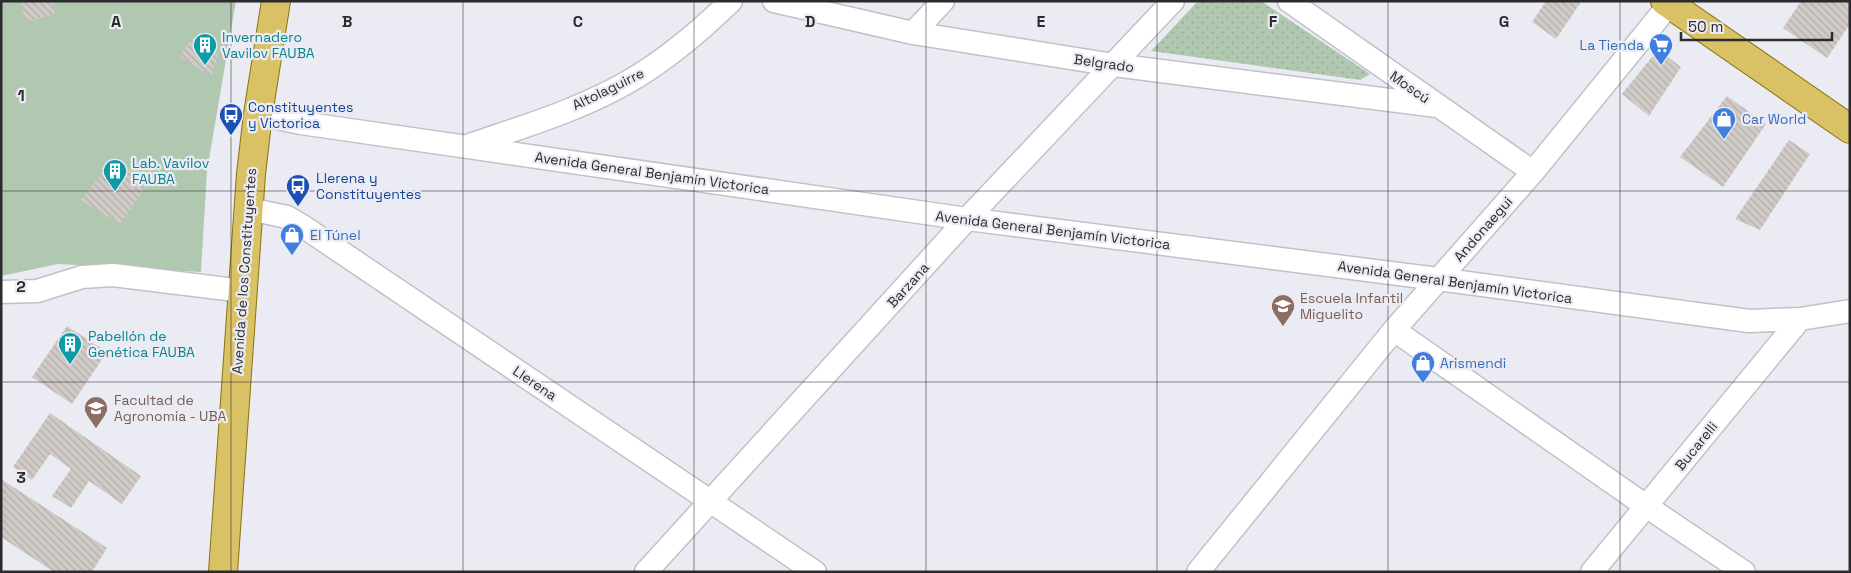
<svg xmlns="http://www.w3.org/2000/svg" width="1851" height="573" font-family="'Space Grotesk',sans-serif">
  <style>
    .grass { fill: url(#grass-dots) }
    .garden { fill: #b1c8b0 }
    .building { fill: url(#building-back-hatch) }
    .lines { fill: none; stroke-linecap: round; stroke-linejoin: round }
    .minor-casing { stroke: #c1c1c8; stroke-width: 25 }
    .major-casing { stroke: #8b7110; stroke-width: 30 }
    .minor { stroke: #fff; stroke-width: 22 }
    .major { stroke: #d9c166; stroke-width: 28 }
    .grid { fill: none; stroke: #2b2b2d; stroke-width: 1; stroke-opacity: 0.55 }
    .labels { text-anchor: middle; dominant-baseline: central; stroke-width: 4.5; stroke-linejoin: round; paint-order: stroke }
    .culture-label { font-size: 14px; fill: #0d838f; stroke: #ebecf3; text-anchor: start }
    .shop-label { font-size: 14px; fill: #366cbe; stroke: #ebecf3; text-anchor: start }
    .street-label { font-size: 14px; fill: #2b2b2d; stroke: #ebecf3 }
    .transit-label { font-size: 14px; fill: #164399; stroke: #ebecf3; text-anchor: start }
    .education-label { font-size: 14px; fill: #785e54; stroke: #ebecf3; text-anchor: start }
    .grid-label { font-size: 16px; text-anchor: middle; font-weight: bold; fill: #2b2b2d; stroke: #ebecf3; stroke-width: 4.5; stroke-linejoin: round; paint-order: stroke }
  </style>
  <defs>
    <pattern id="grass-dots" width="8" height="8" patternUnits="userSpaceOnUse" patternTransform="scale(1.25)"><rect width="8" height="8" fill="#b1c8b0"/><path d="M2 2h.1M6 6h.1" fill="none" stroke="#98ac98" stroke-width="1.8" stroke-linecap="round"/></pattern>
    <pattern id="building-back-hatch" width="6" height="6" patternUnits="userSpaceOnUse" patternTransform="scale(1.25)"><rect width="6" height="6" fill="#d1cbc7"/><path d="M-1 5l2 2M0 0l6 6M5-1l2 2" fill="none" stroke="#b4aeab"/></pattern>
  </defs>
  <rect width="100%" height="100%" fill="#ebecf3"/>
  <path class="grass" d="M1198,1H1261L1370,74L1360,80L1151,51Z"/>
  <path class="garden" d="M1,1H236L207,171L201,272L58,264L1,276Z"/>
  <path class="building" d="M29,1H52L55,14L26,22L21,4Z
    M1546,1L1581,2L1556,39L1532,22Z
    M1801,1H1850V24L1827,58L1783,28Z
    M192,38L218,55L211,76L179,56Z
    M1664,54L1681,67L1649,116L1622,94L1652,57Z
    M1727,96L1766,124L1723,187L1680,157Z
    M1789,140L1810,154L1760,230L1735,219Z
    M113,158L149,183L120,224L81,200Z
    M67,326L107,352L72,404L32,377Z
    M50,413L141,476L122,504L89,481L71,508L52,496L71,469L50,454L32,480L13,467Z
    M1,479L107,548L92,572H54L1,537Z"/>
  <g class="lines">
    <g class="minor-casing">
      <path id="minor" d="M774,1L913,33L1114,65L1437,106
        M1289,1L1533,172
        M913,33L943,1
        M258,114L301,123L967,219L1438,279L1749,321L1800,319L1850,311
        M470,145C525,126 583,109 633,79C670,57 700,31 731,1
        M249,209L287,217L304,227L815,572
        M1,292L37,291L82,277L113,275L243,291
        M1394,330L1646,506L1744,572
        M646,572L967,219L1173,1
        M1198,572L1394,330L1533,172L1672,1
        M1592,572L1800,319"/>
    </g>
    <g class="major-casing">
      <path id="major" d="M1665,1L1850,129
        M223,572L251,174L258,114L276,1"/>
    </g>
    <use href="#minor" class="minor"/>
    <use href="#major" class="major"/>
  </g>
  <path class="grid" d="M231,1V572M463,1V572M694,1V572M926,1V572M1157,1V572M1388,1V572M1620,1V572M1,191H1850M1,382H1850"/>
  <defs>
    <g id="building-pin" transform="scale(1.25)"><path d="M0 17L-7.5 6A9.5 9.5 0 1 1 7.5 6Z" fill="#0f9aa8" stroke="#ebecf3"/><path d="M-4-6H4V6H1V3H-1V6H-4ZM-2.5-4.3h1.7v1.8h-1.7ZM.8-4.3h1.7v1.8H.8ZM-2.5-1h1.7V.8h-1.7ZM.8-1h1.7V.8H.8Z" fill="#fff"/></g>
    <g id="supermarket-pin" transform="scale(1.25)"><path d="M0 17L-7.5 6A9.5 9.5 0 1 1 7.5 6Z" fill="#3f7fe0" stroke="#ebecf3"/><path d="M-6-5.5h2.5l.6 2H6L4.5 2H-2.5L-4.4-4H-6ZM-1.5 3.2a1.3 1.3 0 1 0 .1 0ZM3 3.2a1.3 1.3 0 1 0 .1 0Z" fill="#fff"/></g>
    <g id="bus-pin" transform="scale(1.25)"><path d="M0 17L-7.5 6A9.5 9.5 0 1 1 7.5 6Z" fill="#1a4fb4" stroke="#ebecf3"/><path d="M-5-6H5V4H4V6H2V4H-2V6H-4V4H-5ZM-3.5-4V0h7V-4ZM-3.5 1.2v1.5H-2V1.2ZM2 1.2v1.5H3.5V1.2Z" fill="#fff"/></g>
    <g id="shop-pin" transform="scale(1.25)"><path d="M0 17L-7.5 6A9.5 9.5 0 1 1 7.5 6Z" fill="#3f7fe0" stroke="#ebecf3"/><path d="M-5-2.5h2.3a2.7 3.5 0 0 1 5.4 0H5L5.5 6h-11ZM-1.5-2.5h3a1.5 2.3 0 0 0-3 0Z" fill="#fff"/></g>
    <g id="school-pin" transform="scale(1.25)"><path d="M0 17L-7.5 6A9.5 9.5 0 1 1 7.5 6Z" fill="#8d6e63" stroke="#ebecf3"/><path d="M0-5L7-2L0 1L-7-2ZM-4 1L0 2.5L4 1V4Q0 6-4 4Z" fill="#fff"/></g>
    <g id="university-pin" transform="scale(1.25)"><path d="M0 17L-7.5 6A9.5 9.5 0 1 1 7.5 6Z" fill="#8d6e63" stroke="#ebecf3"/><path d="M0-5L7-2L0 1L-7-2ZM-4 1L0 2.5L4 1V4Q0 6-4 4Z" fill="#fff"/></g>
  </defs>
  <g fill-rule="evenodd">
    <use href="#building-pin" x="205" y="45"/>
    <use href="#supermarket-pin" x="1661" y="45"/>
    <use href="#bus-pin" x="231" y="115"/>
    <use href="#shop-pin" x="1724" y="119"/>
    <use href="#building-pin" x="115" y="171"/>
    <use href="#bus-pin" x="298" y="186"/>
    <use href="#shop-pin" x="292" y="235"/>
    <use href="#school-pin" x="1283" y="306"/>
    <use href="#building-pin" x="70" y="344"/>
    <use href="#shop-pin" x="1423" y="363"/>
    <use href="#university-pin" x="96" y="408"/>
  </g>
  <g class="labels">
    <g class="culture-label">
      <text x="222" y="37">Invernadero<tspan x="222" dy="16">Vavilov FAUBA</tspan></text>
      <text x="132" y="163">Lab. Vavilov<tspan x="132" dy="16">FAUBA</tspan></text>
      <text x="88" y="336">Pabellón de<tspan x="88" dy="16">Genética FAUBA</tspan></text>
    </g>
    <g class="shop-label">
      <text x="1644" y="45" text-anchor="end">La Tienda</text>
      <text x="1742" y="119">Car World</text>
      <text x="310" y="235">El Túnel</text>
      <text x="1440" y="363">Arismendi</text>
    </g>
    <g class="street-label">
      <text transform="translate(1104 63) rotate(8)">Belgrado</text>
      <text transform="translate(1410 87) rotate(35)">Moscú</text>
      <text transform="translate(608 89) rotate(-26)">Altolaguirre</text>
      <text transform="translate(652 173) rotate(8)">Avenida General Benjamín Victorica</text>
      <text transform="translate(1483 229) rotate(-49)">Andonaegui</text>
      <text transform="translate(1053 230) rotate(7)">Avenida General Benjamín Victorica</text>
      <text transform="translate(244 271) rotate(-86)">Avenida de los Constituyentes</text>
      <text transform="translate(1455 282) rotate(8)">Avenida General Benjamín Victorica</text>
      <text transform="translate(908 285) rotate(-48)">Barzana</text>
      <text transform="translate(535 383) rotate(34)">Llerena</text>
      <text transform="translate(1696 446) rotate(-51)">Bucarelli</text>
    </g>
    <g class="transit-label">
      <text x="248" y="107">Constituyentes<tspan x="248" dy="16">y Victorica</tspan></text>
      <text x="316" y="178">Llerena y<tspan x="316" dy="16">Constituyentes</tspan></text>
    </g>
    <g class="education-label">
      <text x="1300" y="298">Escuela Infantil<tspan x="1300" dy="16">Miguelito</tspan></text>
      <text x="114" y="400">Facultad de<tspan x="114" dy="16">Agronomía - UBA</tspan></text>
    </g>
  </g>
  <g class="grid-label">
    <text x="116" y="27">A</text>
    <text x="347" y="27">B</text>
    <text x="578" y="27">C</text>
    <text x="810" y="27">D</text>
    <text x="1041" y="27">E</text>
    <text x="1273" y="27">F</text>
    <text x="1504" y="27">G</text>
    <text x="21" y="101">1</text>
    <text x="21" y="292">2</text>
    <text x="21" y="483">3</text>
  </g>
  <rect width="1851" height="573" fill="none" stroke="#2b2b2d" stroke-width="5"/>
  <path d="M1681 32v8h151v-8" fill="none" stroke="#2b2b2d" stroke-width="2.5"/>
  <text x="1688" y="32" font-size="15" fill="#2b2b2d" stroke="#ebecf3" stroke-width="4" paint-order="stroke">50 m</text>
</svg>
